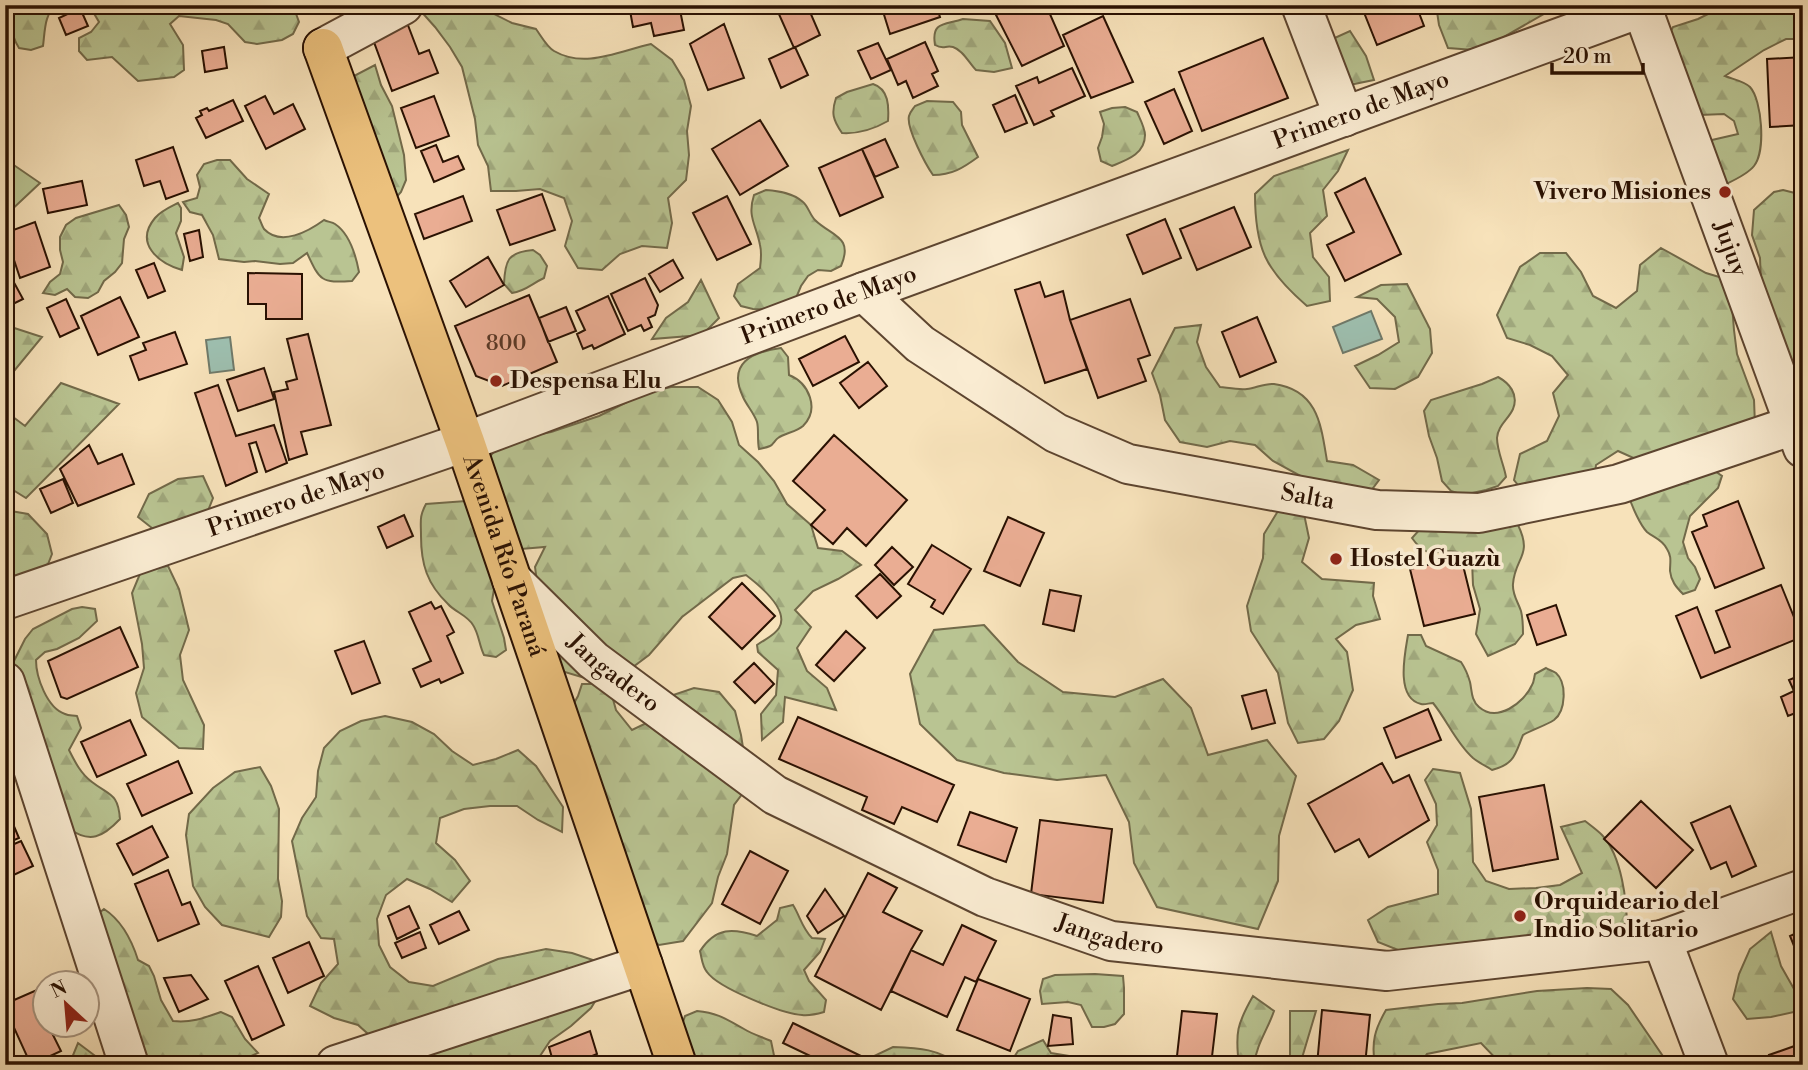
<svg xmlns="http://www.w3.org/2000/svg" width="1808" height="1070" font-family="'Libre Bodoni',serif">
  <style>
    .forest { fill: url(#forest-firs); stroke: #726a4a; stroke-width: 2 }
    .water { fill: #9dbeae; stroke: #6f7969; stroke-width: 2 }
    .building { fill: #eaad93; stroke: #2a1102; stroke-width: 2 }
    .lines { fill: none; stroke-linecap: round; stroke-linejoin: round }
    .minor-casing { stroke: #5d4530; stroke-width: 42 }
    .major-casing { stroke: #2a1102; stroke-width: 42 }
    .minor { stroke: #faecd2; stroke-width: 38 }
    .major { stroke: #ecc17d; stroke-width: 38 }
    .poi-dot { fill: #8f2418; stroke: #faecd2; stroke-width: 2.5 }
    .labels { text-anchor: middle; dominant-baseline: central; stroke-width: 7; stroke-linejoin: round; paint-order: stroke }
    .number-label { font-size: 21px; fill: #5a3826 }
    .street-label { font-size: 24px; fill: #2a1102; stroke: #faecd2 }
    .poi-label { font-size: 24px; font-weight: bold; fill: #2a1102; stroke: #faecd2; text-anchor: start }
  </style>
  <defs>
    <pattern id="forest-firs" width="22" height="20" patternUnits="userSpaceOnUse" patternTransform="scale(1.75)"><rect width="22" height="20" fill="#b9c492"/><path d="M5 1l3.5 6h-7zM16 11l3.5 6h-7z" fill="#9fa77c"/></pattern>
  </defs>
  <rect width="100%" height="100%" fill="#f7e2ba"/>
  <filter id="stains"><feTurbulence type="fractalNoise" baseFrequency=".00286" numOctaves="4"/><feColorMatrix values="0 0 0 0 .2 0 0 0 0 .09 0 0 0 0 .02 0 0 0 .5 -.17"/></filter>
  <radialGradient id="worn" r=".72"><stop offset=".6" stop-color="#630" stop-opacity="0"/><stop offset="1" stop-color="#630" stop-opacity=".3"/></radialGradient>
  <path class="forest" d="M19,5H57C44,13 45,32 43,46L31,50L19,48C10,34 10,19 19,5Z
    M89,5H289L295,11L299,22L293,34L282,40L257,44L245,42L228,24L216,20L179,16L170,24L183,45L184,70L174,77L138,81L112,57L87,60L79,51V38L91,32L99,22Z
    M410,5H488V11L512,23L536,29C541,36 547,47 554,51C585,69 619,51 651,44L672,60L684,80L691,106L687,131L689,155L686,180L668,198L672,223L667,248L642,246L620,254L602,270L578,268L565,246L572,221L564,198L540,189L516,191H491L488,166L478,145L475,119L462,67L450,47L435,27L419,9Z
    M1436,5H1572L1544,14L1500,39L1474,50L1448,48L1439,25Z
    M1726,5H1803V39H1786L1764,50L1725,76C1732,79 1744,81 1750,87C1762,100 1766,151 1754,166C1747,175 1732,181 1722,186L1701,145L1712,140L1738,134L1734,121L1724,114L1700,115L1694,103L1693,90L1667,38L1673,27L1698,19Z
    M963,19L990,21L1005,43L1012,68L994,72L976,70C969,63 963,50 953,47C945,45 944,50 935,45C931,21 945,25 963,19Z
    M1350,31L1366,56L1374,80L1349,85L1328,41Z
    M375,65L381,85L392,106L404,155L406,180L401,192L393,201L352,77Z
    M873,84C889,89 889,107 888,121C874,129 858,134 842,133C833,120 831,113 836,98L847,92Z
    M927,101L953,102L961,112L962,125L978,157C963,168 952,175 933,175C926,165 906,128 909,116C910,112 913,109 915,106Z
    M1125,107L1137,112C1140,119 1145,128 1145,135C1145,154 1127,160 1112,166L1101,161L1098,148L1102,137L1104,124L1100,112L1112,108Z
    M1348,150L1338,171L1323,190L1327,216L1310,233L1313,257L1329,277L1330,301L1307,306C1265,270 1255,248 1255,194L1274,176Z
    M5,159L40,183L5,216Z
    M217,160H230L247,179L269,194L259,218C261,222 262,226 264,229C281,247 309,231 324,220C328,222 332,222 335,224C350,234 356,256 359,272L352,281C321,283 320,281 307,253L293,263L280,264L255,261L244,262L219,259L213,235L202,215L190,212L183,202L197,198L200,187L197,175L204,164Z
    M766,190C779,191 793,193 803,202C808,206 810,215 815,220C831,236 854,236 841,266L831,271L818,270L808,276L801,286L796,298L777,310L753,309L741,306L734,296L738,284L760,268C761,260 762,253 760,245C756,224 747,217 754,195Z
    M1783,190L1803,195V425L1761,284L1760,258L1752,235L1754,210L1774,192Z
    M178,203L181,208V221L176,233L184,257L182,270C158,263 134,243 155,218C161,211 170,207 178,203Z
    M119,205L126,215L129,227L124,239L122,263L115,272L104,281L98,292L88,298L75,297L67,289L55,295L43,293L50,282L60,274L63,262L60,250V237L66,225L76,218Z
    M1661,248L1706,273L1726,279L1732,305L1734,330L1737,354L1754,400L1755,425L1640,461L1618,451L1596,465L1593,489L1529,499L1514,480L1520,454L1547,441L1559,416L1553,393L1568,375L1552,356L1530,345L1507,338L1497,315L1520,267L1540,253H1566L1581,272L1593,296L1616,308L1637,291L1640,265Z
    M533,250L540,255L547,266L544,278C531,284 526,291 512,293L504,284C505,260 508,252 533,250Z
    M701,280L719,318L702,335L652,339L666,318L688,302Z
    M1407,284L1430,329L1432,353L1418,377L1395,389L1370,388L1355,366L1378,355L1399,342L1395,317L1377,299L1357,297L1381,285Z
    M5,325L42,337L5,382Z
    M1201,325L1197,342L1206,367L1220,387C1229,388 1239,390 1247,389C1256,388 1265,383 1274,384C1318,390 1321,425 1327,461L1353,465L1379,480L1364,500L1317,485L1273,461L1255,445L1230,441L1207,447L1180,442L1165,420L1160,395L1152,373L1175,328Z
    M781,348L788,357L789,375C809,383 820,409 803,426C796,432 785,433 778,438C775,440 773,445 770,446C766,448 762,448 759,449C757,440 759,429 757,422C754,413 747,406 743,397C727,363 752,352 781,348Z
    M1498,377C1509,383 1519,394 1513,409C1508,420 1498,425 1497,438C1497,451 1504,465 1506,477L1498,486L1486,490L1463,495L1451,491L1442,481L1437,458L1429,436L1424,411L1431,400L1482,384Z
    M61,383L119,404L26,498L5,485V411L25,426Z
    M671,387H698L718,400L732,422L739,445L758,462L774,481L787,504L811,525L818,548L842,551L861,565L838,579L813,591L795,610L811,627L797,648L807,671L827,688L836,710L785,697L783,722L762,740L761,714L776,695L778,670L758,652L757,645C765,639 774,636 779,628C790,610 759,585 746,575L733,578L682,617L649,655L609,685L616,710L632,730L655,719L670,696L694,688L719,692L735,711L741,735L749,785L734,805L727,854L718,877L712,903L683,941L659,945L639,930L565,719L578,696L582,684H605L558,670L542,620L535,567L545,547L521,549L486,461L502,442L551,432L599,416L645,393Z
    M1712,469L1722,476L1718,488L1690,516L1683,542L1688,558L1695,567L1700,579L1695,590L1683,594C1676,587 1671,581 1670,571C1670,562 1672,557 1667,549C1662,539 1654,538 1647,532C1640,525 1632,506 1629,497Z
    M203,476L213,498L204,521L157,532L138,517L149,494L178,479Z
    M466,501L499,578L494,589L492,601L504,638L506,650L496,657L484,655C479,645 479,634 473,625C467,615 455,612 448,604C427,584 421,564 421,536C421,521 419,517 426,504Z
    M5,510L28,514L47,534L52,554L43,577L5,590Z
    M1278,511L1304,514L1309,538L1302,562L1322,579L1374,583L1373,596L1380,619L1356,625L1336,639L1347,652L1353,690L1339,721L1324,739L1298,743L1288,723L1278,673L1251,631L1247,606L1263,558L1264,534Z
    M1507,520L1518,525C1533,556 1515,557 1513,584C1512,594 1518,602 1521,611C1523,619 1523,626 1523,634L1515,644L1488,656L1476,634L1480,609L1473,585L1472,561C1467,558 1462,554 1457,552C1435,548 1429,562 1412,538L1421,528Z
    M168,566L179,589L189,630L180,655L183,680L204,725L203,749L179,748L142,717L136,693L144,668L142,644L132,593L142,569Z
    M82,607L95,609L97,621L79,638L57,649L45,652L36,660C36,677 47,708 65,714C69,716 73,715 77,716L81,728L69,750C75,762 81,774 92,782C110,796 118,793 120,819C103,837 90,844 68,828L16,676L13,663L25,639L33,629L72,609Z
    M984,625L1018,662L1063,692L1115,697L1163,679L1191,708L1208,755L1267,740L1296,776L1279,836L1278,881L1258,929L1157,907L1134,863L1129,822L1106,775L1057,780L1004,773L957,760L920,724L910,674L934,630Z
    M1408,635H1421L1426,646L1461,662C1465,668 1468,675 1470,682C1472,691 1471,700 1479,707C1497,723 1524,703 1532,685C1534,682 1534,678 1535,674L1546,668C1549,670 1553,671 1556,673C1567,683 1566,711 1554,720C1545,726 1533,729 1523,735C1515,754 1515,764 1492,770C1486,766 1479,763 1473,758C1456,743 1447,720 1433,703C1429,703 1425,705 1421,704C1395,698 1405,653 1408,635Z
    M385,716L412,722L434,734L452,751L473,765L496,759L518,750L536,766L563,807L562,832L538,820L517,806H490L464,809L440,818L436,843L455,860L470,881L452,902L430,889L407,879L386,895L377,919L379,945L390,967L409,982L433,986L498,959L546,949L572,953L596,961L605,985L591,1008L571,1026L550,1041L536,1062L530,1065H390L377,1042L358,1025L334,1018L310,1006L321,983L338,964L334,939L321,938L307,916L292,841L302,818L316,797L318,771L324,748L340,731L361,721Z
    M260,767L271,786L279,809L278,879L282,901L281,917L269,937L222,925L205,907L193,886L186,835L189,814L213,788L235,772Z
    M1433,769L1460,773L1471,809L1473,862L1486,881L1509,889L1536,888L1560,885L1582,873L1561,827L1585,821C1590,825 1597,830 1602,835C1622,856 1627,902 1627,929L1403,952L1378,942L1368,920L1388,907L1438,894V870L1427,842L1437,825L1436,804L1425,780Z
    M793,905C800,916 802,928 812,938L825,939L820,952L804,970L809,981L826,1000L824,1012C817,1014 810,1016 802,1015C783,1014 718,988 707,972C702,966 702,959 700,951C716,927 733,928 757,936L777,920L780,908Z
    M104,909C121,920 132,941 138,960L149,966L154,976L161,1000L173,1021C191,1023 204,1018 221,1012L232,1017L245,1039L258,1053L231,1065H147L94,917Z
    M1771,932L1781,966L1794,989L1803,992V1010L1771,1017L1747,1019L1733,999L1739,974L1750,949Z
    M1095,974L1123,976L1124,988V1014L1115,1024L1104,1027H1092L1081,1005L1068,1002L1042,1004L1040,991L1043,979L1055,975Z
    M1587,988L1611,989L1628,1005L1669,1065H1502L1481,1043L1427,1054L1419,1065H1375C1371,1042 1375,1029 1386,1010L1438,1004L1462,1003L1537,991Z
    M1253,996L1274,1011C1268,1029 1256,1045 1254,1065H1239C1235,1033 1237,1024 1253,996Z
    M697,1011C718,1013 726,1019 744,1029C752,1034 762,1037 771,1041L776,1065H694L681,1028L685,1016Z
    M1290,1011H1316L1302,1058L1301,1065H1288L1290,1061Z
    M1043,1040L1051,1053L1076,1057L1077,1065H1009L1018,1051Z
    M78,1043L98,1058L100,1065H69Z
    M893,1047C921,1048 937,1049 961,1065H873L870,1058Z"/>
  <path class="water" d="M1371,311L1382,339L1343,353L1333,327Z
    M230,337L234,370L210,373L206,340Z"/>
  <path class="building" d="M629,5H679L684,30L654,36L651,23L633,27Z
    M794,5H807L820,35L794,48L778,12Z
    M881,5H936L940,17L890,34Z
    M1018,5H1046L1064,46L1022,66L996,15Z
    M1361,5H1416L1424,26L1377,45Z
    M80,8L88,26L66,35L59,18Z
    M1103,16L1133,82L1091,98L1063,35Z
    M406,20L419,54L429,50L438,73L392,91L371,34Z
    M724,24L744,78L708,90L690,44Z
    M1263,38L1288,98L1202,131L1179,72Z
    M925,42L938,71L932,74L938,86L913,98L906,81L898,85L887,59Z
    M878,43L891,70L871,79L858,51Z
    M224,47L227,68L205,72L202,51Z
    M795,47L808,75L781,88L769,59Z
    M1803,57V125L1770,127L1767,59Z
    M1072,68L1085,96L1051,111L1054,116L1034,125L1016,86L1037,77L1039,83Z
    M1174,89L1192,131L1164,144L1145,102Z
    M1015,95L1027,123L1005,132L993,105Z
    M265,96L274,114L293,104L305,129L266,149L245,106Z
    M434,96L449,136L416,148L401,108Z
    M233,100L243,121L206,138L196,118L202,115L200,111L207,108L209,111Z
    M760,120L788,166L740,195L712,149Z
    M885,139L898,167L875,177L862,149Z
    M436,145L443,162L458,156L464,169L434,182L421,151Z
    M173,147L188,191L166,199L160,181L144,186L136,160Z
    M862,149L883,197L840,216L819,168Z
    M1365,178L1401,254L1345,281L1327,245L1354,232L1335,193Z
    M82,181L87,205L48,213L43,189Z
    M542,194L555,230L510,245L497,210Z
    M463,196L472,221L424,239L415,214Z
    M727,196L751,244L717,260L693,213Z
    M1234,207L1251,247L1197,270L1180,229Z
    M1165,219L1181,258L1143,274L1127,235Z
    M35,222L50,267L20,278L5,233Z
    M199,230L203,257L190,261L184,234Z
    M488,257L504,285L466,307L450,281Z
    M673,260L683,278L660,292L649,274Z
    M154,263L165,291L148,298L136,270Z
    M5,266L23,299L5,308Z
    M248,273L302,274V319H266V304H248Z
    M645,278L658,305L655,315L648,318L652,327L644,331L641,325L628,331L611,294Z
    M1040,282L1045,297L1063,291L1070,320L1087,369L1045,383L1015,290Z
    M529,295L557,362L502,386L476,376L455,326Z
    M608,296L625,334L594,349L592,345L583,349L577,334L585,330L576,311Z
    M120,297L139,337L98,355L81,316Z
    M66,299L79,328L60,337L47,308Z
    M1130,299L1150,355L1138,359L1146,381L1098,398L1070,320Z
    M566,307L576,331L548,342L539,318Z
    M1257,317L1276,362L1240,377L1222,332Z
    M175,332L187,364L139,380L130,356L146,350L143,343Z
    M308,334L331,425L301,432L307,454L289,460L274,392L288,389L286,382L297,379L287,339Z
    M845,336L859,362L813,386L799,359Z
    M868,362L887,386L859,408L840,383Z
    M264,368L274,399L238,411L227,380Z
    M218,385L236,436L274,425L287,463L266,472L256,442L249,444L257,472L226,486L195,393Z
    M834,435L907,500L866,546L847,528L833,544L811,525L825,510L793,481Z
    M89,445L98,464L122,454L134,484L78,506L60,469Z
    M63,479L73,503L51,513L40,489Z
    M1738,501L1764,568L1715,588L1692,532L1707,526L1703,515Z
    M404,515L413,536L387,548L378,527Z
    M1008,517L1044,533L1020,586L984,571Z
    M932,545L971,569L943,614L931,607L935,600L908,584Z
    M892,547L913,567L894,585L875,565Z
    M1461,557L1475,614L1424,626L1410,569Z
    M880,574L901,596L877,618L856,596Z
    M742,583L775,616L742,649L709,617Z
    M1781,585L1802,637L1701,678L1676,616L1697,607L1715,653L1730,647L1716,611Z
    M1050,590L1081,596L1074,631L1043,624Z
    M431,602L435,609L441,606L454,632L447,636L463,673L441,683L439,679L421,687L413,669L431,661L409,612Z
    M1556,605L1566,635L1537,645L1527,615Z
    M120,627L138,667L67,699L61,697L48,661Z
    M846,631L865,648L834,681L816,665Z
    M364,641L380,683L352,694L335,651Z
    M754,663L774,684L755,703L734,682Z
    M1803,674V710L1788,716L1781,697L1794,691L1789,680Z
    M1266,690L1275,723L1252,729L1242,696Z
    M1428,709L1441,740L1396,758L1384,728Z
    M798,717L954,785L937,822L902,807L894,824L862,810L867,797L779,759Z
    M130,720L146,755L97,777L81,742Z
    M178,761L192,793L142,816L127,784Z
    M1382,763L1393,783L1409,775L1429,820L1369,857L1359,839L1335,852L1308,804Z
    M1544,785L1558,859L1493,871L1479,797Z
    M1641,801L1693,850L1656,888L1604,839Z
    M1730,806L1756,866L1732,877L1726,862L1711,869L1691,823Z
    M970,812L1017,828L1006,862L958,845Z
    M10,817L19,838L5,844V819Z
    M1040,820L1112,829L1103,903L1031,894Z
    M152,826L168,857L133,875L117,844Z
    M21,841L33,866L5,879V848Z
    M750,851L788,871L760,924L722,904Z
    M168,870L182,905L190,902L199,924L158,941L135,884Z
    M868,873L897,888L883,912L922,931L911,950L881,1010L815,976Z
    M825,889L844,916L818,933L807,916Z
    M409,906L419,928L397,939L388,916Z
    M459,911L469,930L439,944L430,925Z
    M962,925L996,941L976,982L965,977L947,1017L891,991L911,950L943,965Z
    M1803,930V968L1790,936Z
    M420,932L426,948L402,958L395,943Z
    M309,942L324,976L288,993L273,958Z
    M258,966L284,1025L252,1040L225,981Z
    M191,975L208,999L179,1012L164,978Z
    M978,979L1030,999L1010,1051L957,1030Z
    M46,986V1024H67L51,1031L61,1051L31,1065L5,1008V1004Z
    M1322,1010L1370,1015L1365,1065H1317Z
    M1182,1011L1217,1014L1211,1065H1176Z
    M5,1015L13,1033L5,1037Z
    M1053,1015L1071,1018L1073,1044L1048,1046Z
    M793,1023L861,1056L856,1065H829L783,1043Z
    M590,1031L597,1054L571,1065H554L549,1047Z
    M1803,1043V1065H1772L1769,1055Z"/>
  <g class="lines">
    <g class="minor-casing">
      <g id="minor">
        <path d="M1301,5L1344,117"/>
        <path id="s1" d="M1642,8L1803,448"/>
        <path d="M323,48L403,5"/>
        <path id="s2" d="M864,292L920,344L1056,433L1128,464L1377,510L1479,513L1619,484L1794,425"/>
        <path id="s3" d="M512,580L593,660L775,795L985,897L1111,941L1387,971L1662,940L1803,889"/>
        <path id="s4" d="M5,600L465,442L864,292L1649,5"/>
        <path d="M5,682L129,1065"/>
        <path d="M1662,940L1709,1065"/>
        <path d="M336,1065L643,965"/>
      </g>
    </g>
    <g class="major-casing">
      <g id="major">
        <path id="s5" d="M323,48L465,442L677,1065"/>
      </g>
    </g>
    <use href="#minor" class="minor"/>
    <use href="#major" class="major"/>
  </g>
  <g class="poi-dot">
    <circle cx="1725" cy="192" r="7"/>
    <circle cx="496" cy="381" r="7"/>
    <circle cx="1336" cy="559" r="7"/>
    <circle cx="1520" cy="916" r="7"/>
  </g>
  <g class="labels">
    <g class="number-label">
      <text x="506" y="344">800</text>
    </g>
    <g class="street-label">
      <text stroke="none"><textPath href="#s4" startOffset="1442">Primero de Mayo</textPath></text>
      <text stroke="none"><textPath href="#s1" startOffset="256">Jujuy</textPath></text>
      <text stroke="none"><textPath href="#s4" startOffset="875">Primero de Mayo</textPath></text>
      <text stroke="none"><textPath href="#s2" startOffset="500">Salta</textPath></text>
      <text stroke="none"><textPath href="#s4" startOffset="308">Primero de Mayo</textPath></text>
      <text stroke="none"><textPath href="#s5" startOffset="539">Avenida Río Paraná</textPath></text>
      <text stroke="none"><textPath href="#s3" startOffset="138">Jangadero</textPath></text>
      <text stroke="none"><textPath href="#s3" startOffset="705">Jangadero</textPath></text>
    </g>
    <g class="poi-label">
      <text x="1711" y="192" text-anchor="end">Vivero Misiones</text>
      <text x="510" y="381">Despensa Elu</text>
      <text x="1350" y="559">Hostel Guazù</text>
      <text x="1534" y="902">Orquideario del<tspan x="1534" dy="28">Indio Solitario</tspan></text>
    </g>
  </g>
  <rect width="1808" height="1070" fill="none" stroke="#f7e2ba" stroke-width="28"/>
  <rect x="7" y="7" width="1794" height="1056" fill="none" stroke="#2a1102" stroke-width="3.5"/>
  <rect x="14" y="14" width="1780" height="1042" fill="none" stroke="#2a1102" stroke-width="2"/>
  <g transform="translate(66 1004) rotate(334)"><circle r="33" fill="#faecd2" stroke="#a7947f" stroke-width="2"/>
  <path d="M0-5L12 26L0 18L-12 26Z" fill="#8f2418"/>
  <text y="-10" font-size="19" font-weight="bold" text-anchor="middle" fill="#2a1102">N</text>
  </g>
  <path d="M1552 63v10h91v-10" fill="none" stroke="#2a1102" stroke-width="3.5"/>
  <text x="1563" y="63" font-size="21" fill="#2a1102" stroke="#faecd2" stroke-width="5" paint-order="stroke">20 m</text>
  <rect width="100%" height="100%" filter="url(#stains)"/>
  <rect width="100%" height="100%" fill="url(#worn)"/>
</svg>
